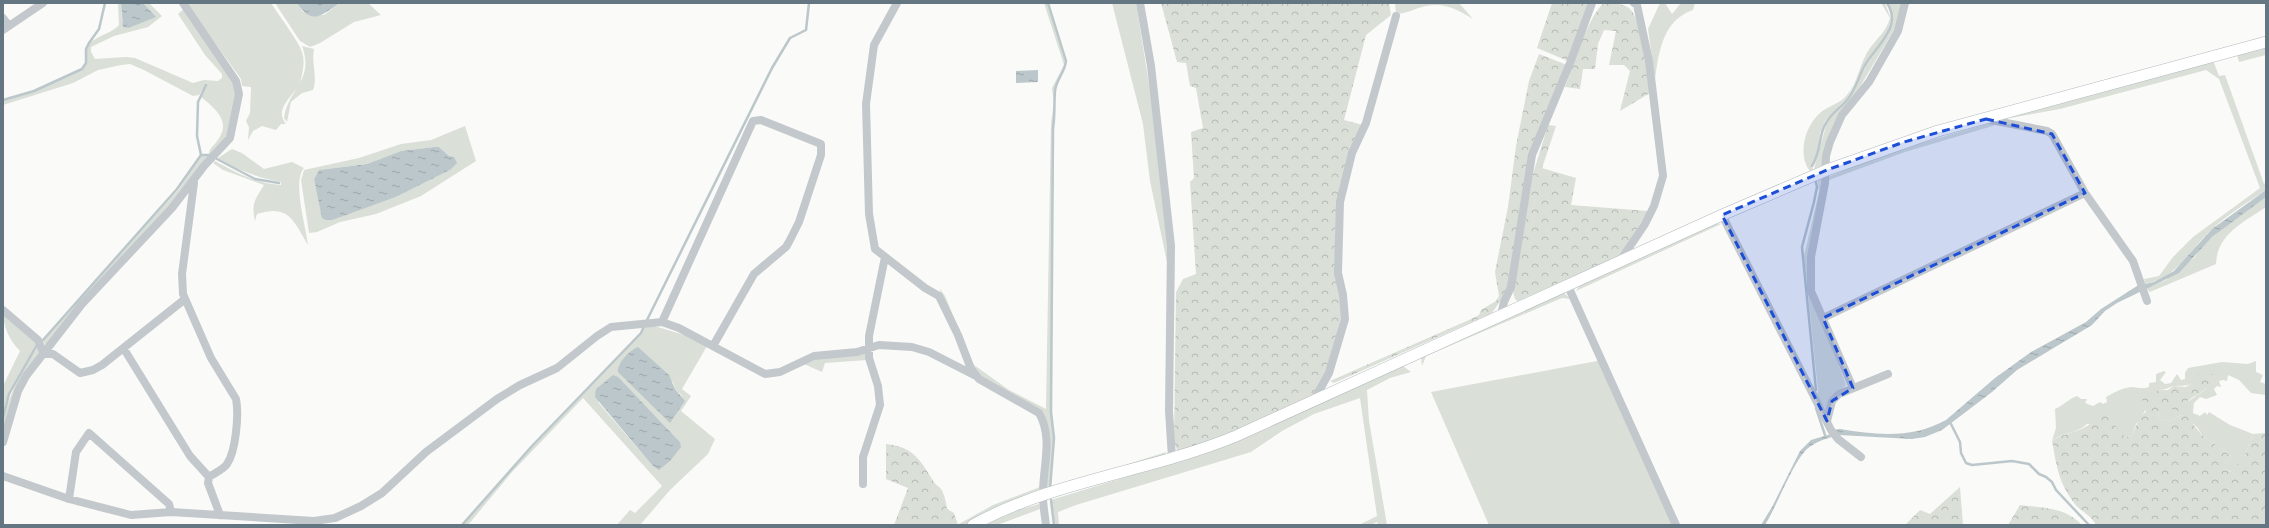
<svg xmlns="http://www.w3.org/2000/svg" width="2269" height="528" font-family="Roboto,sans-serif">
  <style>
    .grass { fill: #dadfd7; fill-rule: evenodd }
    .forest { fill: url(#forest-crowns) }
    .water { fill: url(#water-ripples) }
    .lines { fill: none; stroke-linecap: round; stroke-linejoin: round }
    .stream { stroke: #bbc7cb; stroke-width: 2.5 }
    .secondary-casing { stroke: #b3babf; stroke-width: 12 }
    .street { stroke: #c3c8cc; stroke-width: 8 }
    .secondary { stroke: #fff; stroke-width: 11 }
    .marked { fill: #1d4ed8; fill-opacity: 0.2; stroke: #1d4ed8; stroke-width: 3; stroke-dasharray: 8 5; stroke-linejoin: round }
  </style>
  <defs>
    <pattern id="forest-crowns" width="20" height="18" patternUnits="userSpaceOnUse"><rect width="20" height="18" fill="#dadfd7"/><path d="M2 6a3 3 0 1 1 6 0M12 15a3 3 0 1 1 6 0" fill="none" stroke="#b4b9b4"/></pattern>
    <pattern id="water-ripples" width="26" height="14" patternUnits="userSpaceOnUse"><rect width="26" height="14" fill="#bbc7cb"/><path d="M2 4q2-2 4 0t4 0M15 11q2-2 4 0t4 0" fill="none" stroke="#9ca6aa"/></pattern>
  </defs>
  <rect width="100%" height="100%" fill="#fafaf8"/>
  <path class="grass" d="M118,3H121L122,21L129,28L155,17L143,3H149L162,16L148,27L114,36L91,47V52L95,59L126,57L135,58L193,83L204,80L218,81L222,78V74L205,55L178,14L185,8L237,88L231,131L192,180L46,346L43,341L49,333L179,189L201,156L209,154C209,148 214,146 217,141C232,122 216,109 201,97L208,82L199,95L193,96L144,70L130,64L121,65L98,70L73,83L3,105V101L34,91L82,70C89,61 84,49 90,43C97,36 114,32 119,25Z
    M186,3H271C278,14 299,42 302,52C305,60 303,71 301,79C298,94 272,107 286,124H281L276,130L262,126L253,131L248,140L249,127L246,121L250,113L251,87L242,86L241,79Z
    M275,3H297L303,12L324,15L340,3H368L381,15L354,22L320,43L310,47L300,41Z
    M1044,3H1047L1051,12L1065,61C1065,72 1056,80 1055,91C1054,103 1054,116 1053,129L1051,412L1054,438L1050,489L1166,452L1165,455L1046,492L1044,419L976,372L941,297L940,289L945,296L974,365L1009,390L1046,409L1051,123L1054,103L1052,88L1064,65Z
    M1112,3H1136L1156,128L1169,247L1168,267L1150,181L1143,124Z
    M1395,3H1459L1473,19C1458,10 1445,2 1426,6C1414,8 1411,13 1396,14Z
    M1660,3H1665L1672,14L1681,3H1695L1693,10C1663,20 1659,51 1655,79L1648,29Z
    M1881,3H1885L1891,19L1887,34L1865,63L1847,98L1825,121L1820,133L1819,149L1812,166L1813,170L1810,171C1797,155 1805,126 1820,113C1828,106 1840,104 1847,95C1858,82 1860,62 1870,48C1878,37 1886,32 1890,18Z
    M1888,3H1902L1898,23L1861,85L1849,101L1824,165L1814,169L1827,122L1849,99L1867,64L1888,35L1893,19Z
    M302,46L314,49C311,63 318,77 313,90L302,93L291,102L287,122L284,118C288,89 315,80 302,46Z
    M2266,47V55L2239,62L2237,55Z
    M2213,60L2219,76L2225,75L2264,184L2266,182V190C2248,202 2229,214 2213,228C2190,249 2179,277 2145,284L2144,279L2159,276L2173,257L2193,237L2260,188L2219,79L2206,70L2060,109L2004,119L2002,117Z
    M1990,123L1996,125L1905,152L1829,180L1828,177C1881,154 1935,139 1990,123Z
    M465,126L476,161L421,196L376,214L340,222L317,232L309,233L301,180L304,170L359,158L401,144L431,140ZM434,147H439L449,156L450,170L396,197L338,217L316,188L314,179L319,170L367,164L401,151Z
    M232,149L242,153L264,169L292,162L304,168C292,182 306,226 308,245C293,220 289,204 257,214L255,221C251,203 255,200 264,185L223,170L213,163L215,161C235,172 257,184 281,185V182C259,178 237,170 218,158Z
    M1821,179L1808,282L1846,385L1830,400L1826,410L1817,396L1818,390L1804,256L1819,192L1818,180Z
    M2266,197V207C2244,222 2217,234 2216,264L2150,292L2146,288L2166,280L2195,257L2202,246L2231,221Z
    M1715,223L1721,224L1576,291L1580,285Z
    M1564,293L1571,299L1562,298L1426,356L1422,366L1421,357Z
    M3,311L38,342L9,393L3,414V386L20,351C9,340 3,326 3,311Z
    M651,325L688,336L707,346L682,389L691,396L681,411L715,439L708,454L670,490L640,525H617L630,510L635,513L662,486L583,398L512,472L468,525H463L532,447L642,333L645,326ZM618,365L673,382L675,389L683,397ZM640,400L680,442L652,465L598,402Z
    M38,346L42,350L34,361L3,433C3,401 22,372 38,346Z
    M865,352L867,360L825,363L822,372L804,364L817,359Z
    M1598,359L1674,525H1489L1431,392L1597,361Z
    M2256,361V372L2263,375L2260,382L2266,384V395L2251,393L2239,380L2228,375L2227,381L2223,380L2219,381L2221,387L2217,386L2214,389L2217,395L2206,399L2200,397L2194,403L2193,413L2200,416L2205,412L2207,415L2209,412L2230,425L2253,434L2245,455L2232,472L2219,467L2231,456L2202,435L2197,427L2182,415L2169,421L2158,419L2159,410L2189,401L2207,388L2197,380C2189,387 2185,385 2175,386C2169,387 2166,390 2159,390L2136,424L2132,436L2125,437L2117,430L2113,423L2087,424C2077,434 2062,432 2052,441L2056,428L2055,409C2064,405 2068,399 2077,396L2081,399H2087L2085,403L2093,406L2100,402L2103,404L2107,402L2106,397C2113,393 2124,387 2133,387C2140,388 2142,389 2149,387V383L2156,382V374L2164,371L2166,372L2160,380L2165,384L2171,383L2177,374L2181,380L2185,379V373L2188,368L2222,362L2248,364Z
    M1403,366L1411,372L1390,378L1367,390L1369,421L1387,525H1378L1377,522L1371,525H1359L1377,516L1360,398L1314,414L1282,431L1251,452L1076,505L1058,512L1059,525H1054L1051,500L1207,452Z
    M1040,487L1037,492L978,517L965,525H957L993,505Z
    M1039,504L1040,509L997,525H985L1008,513Z"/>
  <path class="forest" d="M1161,3H1389L1391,15L1366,35L1344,120L1363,125L1342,187L1340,293L1342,315L1325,376L1314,397L1245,428L1189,449L1177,450L1174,442L1176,292L1183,279L1196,274L1190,182L1194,178L1191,132L1203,128L1196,88L1190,86L1186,63L1177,62Z
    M1552,3H1588L1568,61L1537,48Z
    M1604,3C1613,3 1621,3 1629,8C1641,17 1646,66 1649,83L1650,93L1620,111L1630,71L1624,65H1609L1616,31L1604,30L1598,44L1595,69H1583L1580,89L1565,87C1573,67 1588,16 1604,3Z
    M1539,54L1567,65L1530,155L1509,288L1492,313L1334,383L1330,381L1469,320L1479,315L1481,310L1496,301L1499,296L1495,272L1508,207L1516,146L1529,81Z
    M1548,125L1556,126L1542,168L1576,178L1571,205L1648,211L1620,256L1518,301L1515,299L1513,291L1533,174Z
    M2206,371L2214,375C2210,394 2187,395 2179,411L2170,409L2159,410L2158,419L2169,421L2182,415L2187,417L2202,435L2231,456L2220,467L2231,472L2245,455L2253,434L2266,433V525H2096C2091,515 2080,511 2074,503C2058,481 2057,467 2052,441C2061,434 2070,434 2081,429C2090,425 2096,419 2106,415L2125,437L2132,436L2140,416L2146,412L2142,399L2159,390H2168L2174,386L2186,387L2197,380L2198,373Z
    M886,444C914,447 920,460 934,482C936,486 941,487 942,491C945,496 946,503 947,509L954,513L958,525H894L908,488L886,479Z
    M1960,487L1963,525H1905L1920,510L1930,514Z
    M2020,505C2043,508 2065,507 2082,525H2008Z"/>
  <path class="water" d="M121,3H143L156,17L129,28L123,27Z
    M297,3H340C322,15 312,26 297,3Z
    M1038,70V82L1016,83V71Z
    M434,147H439L449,156L454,157L457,163L450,170L396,197L332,220H326L322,218L314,179L319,170L367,164L401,151Z
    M2266,190V197L2212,237L2179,273L2117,303L2105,311L2092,325L2017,370L1992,392L1942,430L1925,437L1912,439L1839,435L1834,430L1840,429C1877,435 1912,439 1946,420L1995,378L2031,352L2086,322L2101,309L2137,286L2154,282L2174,271L2212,229Z
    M638,347L669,375L675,389L685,401L670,423L618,372C617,363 630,350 638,347Z
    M613,375L618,377L680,442L681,447L670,461L659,470L652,465L595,397L596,389Z
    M1831,434L1832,437C1824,439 1814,443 1807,449C1793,462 1777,506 1765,525H1761L1772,507L1800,451L1811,440Z"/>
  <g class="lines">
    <path class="stream" d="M1048,3L1066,61C1065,72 1056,80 1055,91C1054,103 1055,116 1053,129L1051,412L1054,438L1050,489
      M3,100L34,91L82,69L86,63V49L89,43L99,29L105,3
      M201,155L197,136L198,102L206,85
      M217,159L255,179L279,183
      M1812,166C1822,150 1818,135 1826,123C1831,114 1840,108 1847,100C1855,90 1859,76 1865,65C1876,46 1903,27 1887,3
      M1815,178L1817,187L1814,202L1802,247L1816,390
      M647,320L772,68L790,38L806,30L809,3
      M43,340L177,189L201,155H209
      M1816,408L1825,435
      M3,418L9,394L37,345
      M1951,424L1960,442L1961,453L1966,463L1972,465L2012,461L2029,464L2039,474L2046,477L2052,482L2056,490L2089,525
      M1051,500L1054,525
      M462,525L532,446L641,333L644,326"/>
    <g class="secondary-casing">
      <path id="secondary" d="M973,525C1052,481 1152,471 1236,436L1722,215L1827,170L1938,131L2266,42"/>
    </g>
    <path class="street" d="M897,3L874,45L866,104L869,214L875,249L925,288L939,296L958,335L971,369L979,379L1039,413C1054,439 1042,468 1043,497C1043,506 1045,516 1046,525
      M1140,3L1151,66L1171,246L1169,411L1172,458
      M3,18L9,26
      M3,30L43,3
      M1986,119L2047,131L2052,134L2085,193L2133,261L2147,301
      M194,183L182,274L183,294L211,358L236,399C239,414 236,451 227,464C223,470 214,473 209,477L208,483L220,515
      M1722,215L1831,430L1838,439L1861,457
      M1620,261L1645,224L1654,206L1663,176L1649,61L1637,5L1634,3
      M1568,286L1676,525
      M3,310L38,340L44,354H53L80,373L93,370L102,365L185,299
      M1501,315L1504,302L1511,287L1532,155L1570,63L1592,3
      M1823,318L2085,193
      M662,322L753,121L761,120L821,144V155L799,222L790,240L786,247L754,274L713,346
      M124,349L190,456L209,477
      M1853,388L1811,291V257L1825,183L1826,156L1830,142L1842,115L1869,82L1898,31L1905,3
      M1314,400L1329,373L1345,319L1343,295L1338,273L1340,202L1352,153L1366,123L1396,16
      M1827,421L1832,401L1839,394L1888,374
      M3,442L18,391L26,376L82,304L172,208L204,166L230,138L239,94L236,81L183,3
      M3,476L69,499L131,515L171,512L314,521L335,518L361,506L382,493L426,452L497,399L520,385L557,368L597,336L611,327L662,322L679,328L765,374L780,372L814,356L857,352L879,345L912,347L929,352L976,376
      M863,484V457L880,405L878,386L869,358V336L885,257
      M69,499L76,452L89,433L169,504L171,512"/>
    <use href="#secondary" class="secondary"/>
  </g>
  <path class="marked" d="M1986,119L2052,134L2085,193L1823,318L1853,388L1832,401L1827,421L1722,215L1827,170L1904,142Z"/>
  <rect width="2269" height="528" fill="none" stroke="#657683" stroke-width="8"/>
</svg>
